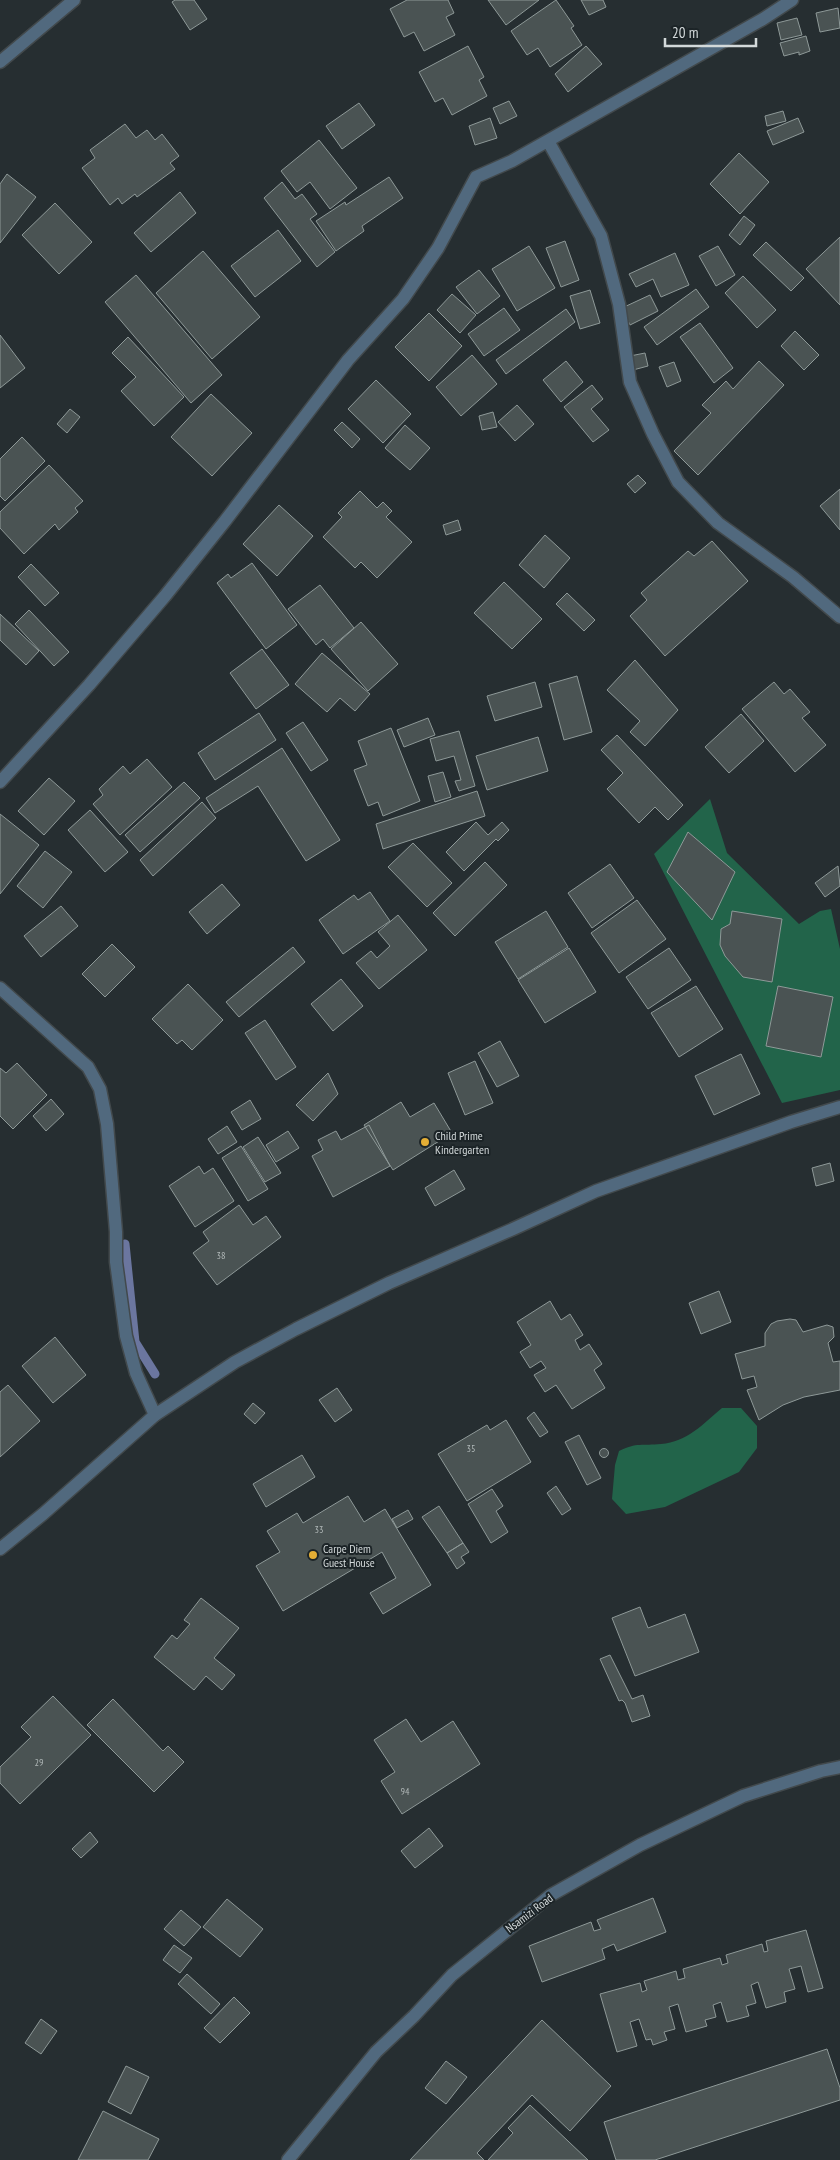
<svg xmlns="http://www.w3.org/2000/svg" width="840" height="2160" font-family="'PT Sans Narrow',sans-serif">
  <style>
    .green { fill: #22644a }
    .lines { fill: none; stroke-linecap: round; stroke-linejoin: round }
    .stream { stroke: #6b769f; stroke-width: 9 }
    .building { fill: #4a5353; stroke: #8e9998 }
    .minor-casing { stroke: #42494c; stroke-width: 15 }
    .tertiary-casing { stroke: #42494c; stroke-width: 15 }
    .minor { stroke: #51697e; stroke-width: 12 }
    .tertiary { stroke: #51697e; stroke-width: 12 }
    .poi-dot { fill: #e4ae35; stroke: #1c2427; stroke-width: 2 }
    .labels { text-anchor: middle; dominant-baseline: central; stroke-width: 4; stroke-linejoin: round; paint-order: stroke }
    .number-label { font-size: 10px; fill: #b1b8b8 }
    .poi-label { font-size: 12px; fill: #d3d9da; stroke: #1c2427; text-anchor: start }
    .street-label { font-size: 12px; fill: #d3d9da; stroke: #1c2427 }
  </style>
  <rect width="100%" height="100%" fill="#262e31"/>
  <path class="green" d="M710,799L727,853L799,924L820,911L831,909L840,949V1090L782,1103L654,854Z
    M722,1408H741L757,1426V1448L739,1472L665,1507L626,1514L612,1499L615,1465L619,1451C637,1442 642,1446 661,1444C687,1442 703,1424 722,1408Z"/>
  <g class="lines">
    <path class="stream" d="M125,1244L135,1342L155,1374"/>
  </g>
  <path class="building" d="M175,0H194L207,19L190,30L172,2Z
    M407,0H448L454,13L446,17L455,35L424,51L414,32L404,37L390,9Z
    M488,0H539L506,25Z
    M556,0L574,26L571,28L582,45L550,67L538,48L527,55L511,31Z
    M581,0H603L606,7L589,15Z
    M838,8L840,28L820,32L816,13Z
    M797,18L802,35L781,40L777,23Z
    M806,36L810,51L799,55V52L784,56L780,43Z
    M468,46L484,77L479,80L487,96L452,115L443,98L435,102L419,72Z
    M586,46L602,64L568,92L555,74Z
    M509,101L517,116L500,124L493,108Z
    M359,103L375,125L342,149L326,126Z
    M783,111L786,121L767,126L765,116Z
    M490,118L497,138L475,145L469,126Z
    M798,118L804,132L773,145L767,131Z
    M125,124L136,138L147,130L155,140L162,134L179,156L170,163L175,169L137,197L135,194L122,204L118,198L110,205L82,168L95,158L90,150Z
    M319,140L357,188L330,209L310,182L297,192L281,171Z
    M739,153L769,182L740,214L710,184Z
    M7,174L36,197L0,243V184Z
    M389,177L403,198L362,226L364,231L336,251L316,221L345,202L346,205Z
    M282,182L295,199L302,194L317,214L310,219L335,252L317,267L264,198Z
    M180,192L196,213L151,252L134,233Z
    M55,203L92,242L59,274L22,235Z
    M744,216L755,225L740,245L729,235Z
    M278,230L301,261L255,297L231,266Z
    M840,237V305L806,269Z
    M565,241L579,280L561,287L546,248Z
    M766,242L804,278L791,291L753,255Z
    M529,246L555,288L517,311L492,269Z
    M718,246L735,275L716,286L699,256Z
    M203,251L260,317L212,359L156,293Z
    M675,253L689,285L661,297L653,279L636,287L629,274Z
    M479,270L500,296L477,314L456,287Z
    M136,275L222,375L191,403L105,302Z
    M743,276L776,310L757,328L725,293Z
    M696,289L709,307L657,345L644,327Z
    M590,290L600,323L580,329L570,296Z
    M452,294L476,315L460,333L437,310Z
    M650,295L658,311L630,325L622,308Z
    M504,308L520,330L484,356L468,334Z
    M566,309L575,322L506,374L496,360Z
    M429,313L462,346L429,381L395,347Z
    M700,323L733,368L714,383L680,337Z
    M795,331L819,355L804,370L781,346Z
    M0,335L25,368L0,388Z
    M128,337L184,397L154,426L121,391L136,377L112,353Z
    M645,353L648,366L633,370L630,356Z
    M472,355L497,384L461,416L436,387Z
    M566,361L583,382L561,402L543,380Z
    M759,361L784,385L698,475L674,451L711,413L702,405L726,381L733,389Z
    M674,362L681,381L667,387L659,367Z
    M376,380L411,414L383,443L348,409Z
    M592,385L603,399L591,409L609,430L593,442L564,407Z
    M211,394L252,433L212,476L171,437Z
    M517,405L534,424L515,441L498,422Z
    M70,409L80,417L67,433L57,424Z
    M493,412L497,427L482,430L479,416Z
    M342,422L360,439L352,448L334,430Z
    M405,425L430,448L410,470L385,448Z
    M22,437L45,461L5,501L0,496V459Z
    M49,465L83,501L75,508L78,512L59,530L55,524L24,554L0,528V512Z
    M638,475L646,483L635,493L627,484Z
    M840,489V530L820,506Z
    M360,491L377,508L383,502L392,511L386,517L412,542L377,578L361,562L355,568L323,537L342,517L338,513Z
    M279,505L313,536L277,576L243,544Z
    M458,520L461,530L446,535L443,525Z
    M545,535L570,558L544,588L519,565Z
    M712,541L748,581L665,656L630,616L647,600L641,593L688,551L694,556Z
    M252,563L297,625L266,649L217,583L228,574L231,578Z
    M31,564L59,593L45,606L18,577Z
    M504,582L542,619L512,649L474,613Z
    M320,585L354,628L330,648L323,639L316,645L288,609Z
    M567,593L595,620L584,631L556,604Z
    M29,610L69,652L54,666L15,624Z
    M0,614L39,651L26,665L0,640Z
    M361,622L398,664L368,691L331,649Z
    M262,649L289,685L256,709L230,673Z
    M322,653L370,694L355,711L340,698L327,712L295,684Z
    M635,660L678,710L645,746L630,732L640,721L607,690Z
    M577,676L592,732L564,740L549,684Z
    M535,682L542,707L495,721L487,696Z
    M774,682L784,694L790,689L810,712L802,718L826,745L795,772L742,709Z
    M259,713L276,740L215,780L198,753Z
    M741,714L764,741L729,773L705,747Z
    M428,718L435,735L404,747L397,730Z
    M303,722L328,760L311,771L286,733Z
    M391,728L420,801L383,816L378,802L368,806L354,770L367,765L358,741Z
    M459,731L475,786L459,791L455,781L461,780L454,756L436,761L430,739Z
    M617,735L683,805L668,820L655,807L639,823L607,789L623,773L601,750Z
    M538,737L548,771L487,790L476,756Z
    M282,748L340,840L306,861L258,786L215,813L206,798Z
    M147,759L172,787L120,835L93,804L103,795L99,789L123,766L130,774Z
    M443,772L451,797L435,802L428,776Z
    M49,778L75,801L44,835L18,811Z
    M184,782L200,798L140,852L125,835Z
    M477,791L485,816L383,849L376,824Z
    M202,802L216,818L153,876L140,860Z
    M90,810L128,852L105,872L68,830Z
    M0,814L39,845L0,894Z
    M476,822L488,835L502,822L509,830L498,841L496,839L464,871L446,852Z
    M688,832L735,872L712,920L667,872Z
    M413,843L452,883L427,907L388,867Z
    M45,851L72,872L43,908L17,886Z
    M485,862L507,885L455,936L433,913Z
    M610,864L634,898L592,928L568,893Z
    M838,866L840,886L825,897L815,883Z
    M222,884L240,905L207,934L189,912Z
    M370,892L390,921L343,954L319,920L354,895L358,900Z
    M637,900L666,939L619,973L591,933Z
    M61,906L78,926L41,957L24,936Z
    M546,911L568,947L518,979L495,942Z
    M732,911L782,919L772,982L743,977L725,956L720,945L721,929L730,924Z
    M398,915L427,950L379,989L356,963L371,951L377,958L390,946L378,932Z
    M112,944L135,967L105,997L82,974Z
    M293,947L305,962L239,1017L226,1002Z
    M569,948L596,992L545,1023L518,980Z
    M669,948L691,980L648,1009L626,977Z
    M341,979L363,1006L333,1031L311,1004Z
    M188,984L223,1020L192,1050L182,1040L177,1044L152,1019Z
    M696,986L723,1029L679,1057L651,1013Z
    M778,986L833,997L821,1057L766,1046Z
    M265,1020L296,1067L276,1080L245,1033Z
    M500,1041L519,1076L497,1087L478,1053Z
    M741,1054L760,1094L714,1115L695,1076Z
    M475,1061L493,1103L465,1115L448,1073Z
    M17,1063L47,1095L13,1129L0,1116V1068L6,1073Z
    M328,1073L338,1094L313,1121L296,1105Z
    M51,1099L64,1114L46,1131L33,1116Z
    M250,1100L261,1119L242,1130L231,1112Z
    M401,1102L410,1117L434,1103L452,1133L393,1170L364,1125Z
    M369,1125L390,1166L333,1197L312,1156L323,1150L318,1140L336,1131L341,1140Z
    M227,1126L237,1142L218,1154L208,1139Z
    M288,1131L299,1148L276,1162L266,1145Z
    M258,1137L281,1173L265,1182L243,1147Z
    M241,1146L268,1189L248,1201L222,1158Z
    M830,1163L834,1181L816,1186L812,1168Z
    M199,1166L204,1174L213,1168L234,1201L195,1227L169,1186Z
    M454,1170L465,1189L435,1206L425,1188Z
    M239,1205L253,1225L266,1216L281,1237L217,1285L193,1253L209,1241L203,1232Z
    M719,1291L731,1322L701,1334L689,1303Z
    M550,1301L561,1320L570,1314L583,1335L575,1340L580,1350L589,1344L602,1364L594,1370L605,1388L572,1409L556,1385L545,1392L534,1375L546,1368L541,1361L530,1368L520,1352L531,1345L517,1322Z
    M790,1319L796,1320L803,1332L827,1325L833,1327L834,1337L828,1343L833,1362L840,1361V1390L804,1397L783,1405L759,1420L747,1390L757,1387L754,1376L742,1379L735,1354L765,1346V1333L771,1324L777,1321Z
    M55,1337L86,1375L53,1403L22,1366Z
    M8,1385L40,1421L0,1457V1392Z
    M337,1388L352,1410L335,1422L319,1400Z
    M253,1403L265,1413L255,1424L244,1414Z
    M534,1412L548,1432L540,1437L527,1418Z
    M506,1420L531,1462L467,1501L438,1454L487,1425L490,1430Z
    M579,1435L601,1478L587,1485L565,1442Z
    M599.5 1453a4.5 4.5 0 1 1 9 0a4.5 4.5 0 1 1-9 0Z
    M302,1455L315,1477L266,1507L253,1484Z
    M556,1486L571,1509L562,1515L547,1493Z
    M492,1489L503,1506L496,1511L508,1532L491,1543L468,1504Z
    M348,1496L364,1522L385,1509L431,1585L383,1614L370,1593L396,1578L382,1552L283,1611L256,1566L280,1552L267,1531L297,1513L303,1523Z
    M439,1506L463,1543L447,1553L422,1517Z
    M408,1510L413,1519L397,1528L392,1519Z
    M463,1543L469,1552L461,1557L465,1563L457,1569L447,1553Z
    M201,1598L239,1628L214,1658L235,1675L222,1690L206,1676L194,1690L154,1657L172,1635L177,1639L190,1624L184,1620Z
    M640,1607L648,1628L685,1614L699,1652L635,1676L612,1618Z
    M610,1655L632,1699L643,1695L650,1716L632,1722L625,1703L622,1700L619,1701L600,1659Z
    M53,1696L91,1735L20,1804L0,1783V1767L31,1737L21,1727Z
    M113,1699L163,1751L168,1746L184,1762L154,1792L87,1725Z
    M406,1719L421,1742L453,1721L480,1764L402,1814L381,1781L395,1772L374,1740Z
    M429,1828L443,1846L415,1868L401,1851Z
    M90,1832L98,1842L81,1858L72,1849Z
    M653,1898L666,1932L617,1951L614,1944L602,1949L605,1959L542,1982L529,1946L591,1922L594,1931L601,1929L597,1920Z
    M227,1899L263,1929L240,1957L203,1927Z
    M181,1910L201,1927L184,1946L164,1929Z
    M806,1930L823,1988L808,1992L801,1966L789,1969L795,1989L784,1992L786,2002L766,2008L758,1982L751,1985L756,2003L746,2006L749,2016L727,2022L721,2002L713,2005L716,2017L705,2020L707,2026L686,2032L678,2004L669,2007L675,2029L664,2032L667,2040L653,2045L651,2039L646,2040L639,2019L630,2022L637,2046L617,2052L600,1994L640,1983L642,1992L647,1990L644,1981L676,1971L678,1980L685,1978L683,1969L720,1958L722,1965L728,1963L726,1955L762,1944L764,1952L768,1951L766,1941Z
    M174,1945L192,1958L180,1973L163,1960Z
    M187,1974L220,2004L211,2014L178,1984Z
    M234,1997L250,2013L220,2043L204,2028Z
    M41,2019L57,2031L41,2054L25,2043Z
    M542,2020L611,2086L570,2131L532,2095L477,2153L484,2160H410Z
    M827,2049L840,2088V2100L655,2160H616L604,2122Z
    M446,2061L467,2077L446,2104L425,2088Z
    M126,2066L149,2077L131,2114L108,2102Z
    M530,2105L588,2160H488L513,2133L508,2128Z
    M103,2111L159,2139L148,2160H78Z"/>
  <g class="lines">
    <g class="minor-casing">
      <path id="minor" d="M0,62L74,0
        M548,141L601,236L619,304L630,382L653,434L678,482L718,523L793,577L840,617
        M0,782L89,685L165,596L225,521L348,360L403,299L438,248L476,177L512,161L763,19L792,0
        M0,988L88,1067L100,1089L107,1124L116,1232V1262L126,1336L136,1373L155,1415"/>
    </g>
    <g class="tertiary-casing">
      <path id="tertiary" d="M0,1549L43,1514L155,1415L235,1362L296,1329L389,1283L513,1229L596,1191L791,1122L840,1107
        M288,2160L376,2052L414,2016L452,1975L551,1895L640,1845L743,1796L821,1771L840,1767"/>
    </g>
    <use href="#minor" class="minor"/>
    <use href="#tertiary" class="tertiary"/>
  </g>
  <g class="poi-dot">
    <circle cx="425" cy="1142" r="5"/>
    <circle cx="313" cy="1555" r="5"/>
  </g>
  <g class="labels">
    <g class="number-label">
      <text x="221" y="1255">38</text>
      <text x="471" y="1448">35</text>
      <text x="319" y="1529">33</text>
      <text x="39" y="1762">29</text>
      <text x="405" y="1791">94</text>
    </g>
    <g class="poi-label">
      <text x="435" y="1135">Child Prime<tspan x="435" dy="14">Kindergarten</tspan></text>
      <text x="323" y="1548">Carpe Diem<tspan x="323" dy="14">Guest House</tspan></text>
    </g>
    <g class="street-label">
      <text transform="translate(529 1913) rotate(-37)">Nsamizi Road</text>
    </g>
  </g>
  <path d="M665 38v8h91v-8" fill="none" stroke="#d3d9da" stroke-width="2.5"/>
  <text x="672" y="38" font-size="15" fill="#d3d9da" stroke="#1c2427" stroke-width="4" paint-order="stroke">20 m</text>
</svg>
